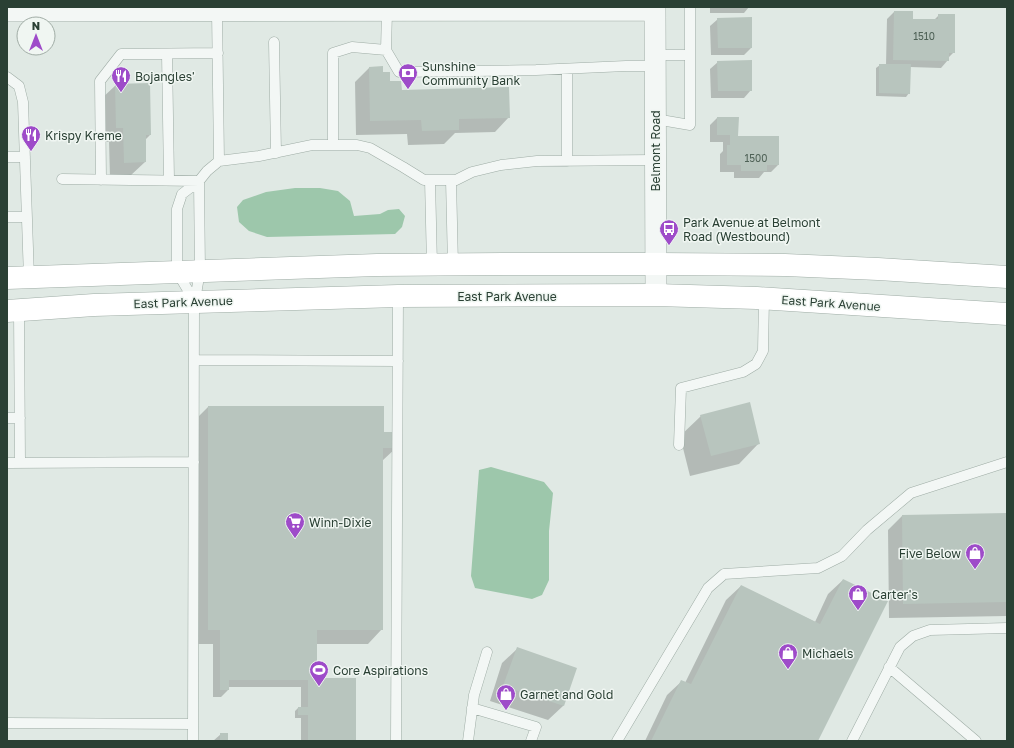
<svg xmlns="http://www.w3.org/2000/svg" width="1014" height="748" font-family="'Golos Text',sans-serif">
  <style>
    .water { fill: #9dc7ab }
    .shadow { fill: #0003 }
    .building { fill: #b8c5be }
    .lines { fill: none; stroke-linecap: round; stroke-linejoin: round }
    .lane-casing { stroke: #9eaca5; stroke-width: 11 }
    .street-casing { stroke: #9eaca5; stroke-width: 22 }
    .secondary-casing { stroke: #9eaca5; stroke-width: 23 }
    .lane { stroke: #f3f7f5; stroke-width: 10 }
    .street { stroke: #f3f7f5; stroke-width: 21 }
    .secondary { stroke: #fff; stroke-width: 22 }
    .labels { text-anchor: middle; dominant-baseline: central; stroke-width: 3; stroke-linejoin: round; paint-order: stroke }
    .number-label { font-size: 10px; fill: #4e6156 }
    .poi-label { font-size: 12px; fill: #2a4034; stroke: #f0f6f2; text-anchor: start }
    .street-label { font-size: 12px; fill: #2a4034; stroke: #f0f6f2 }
  </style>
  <rect width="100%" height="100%" fill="#e0e9e4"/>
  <path class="water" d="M295,188H320L338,191L350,201L354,216L380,214L388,210L399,209L405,216L402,227L395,234L267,237L249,231L239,222L237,207L243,200L266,192Z
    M491,467L544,482L553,493L549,531V580L542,595L532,599L475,588L471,576L479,470Z"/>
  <path class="shadow" d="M710,7H749L744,13H710Z
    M894,12L912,20H934L939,15L954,52L948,58V60L941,68L910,67L909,93L906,97L876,96V68L880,65H886L887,19Z
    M718,19L751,48L744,55H711L710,26Z
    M718,62L751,90L744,98H711L710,69Z
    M369,68L382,73L389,82L401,91L509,117L495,132L455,133L444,144L408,145L407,134L356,135L355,82Z
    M116,85L150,135L145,140V162L130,176L110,177L109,142H102L101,99Z
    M717,118L737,137L778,165L771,172H764L759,178H734V172H720V154L723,151V142H710V125Z
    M208,407L383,433L396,448L382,461V629L368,644H316V678L355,741H301V718H295V711L298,708H301V687H228V690L221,697H213V644H194V421Z
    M701,416L759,443L739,464L690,476L680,436Z
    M1007,514V616L889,618L888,530L902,516Z
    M843,580L817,741H645L667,695L682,681L685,683L726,600L741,586L815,622L828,594Z
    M517,649L575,668L563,706L548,720L490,701L502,663Z
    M221,734L227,741H213Z"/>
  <path class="building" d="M894,11H913V19H938V14H955V53H949V61L893,60Z
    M752,17V48H718L717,18Z
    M752,60V91H718L717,61Z
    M879,64H911L910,94L879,93Z
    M383,66V72H390V81H401L402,90L509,87L510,118L459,119V130L422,131L421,120L370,121L369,67Z
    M150,83L151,135H146V162L124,163L123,128H116L115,84Z
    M717,117H739L738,136H779V165H767V171H741V165H727V145H730V135H717Z
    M750,402L760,444L711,456L700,415Z
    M208,406H384V432H397V448H383V630H317V678H356V741H308V715H298V707H308V680H229V690H220V630H208Z
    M1007,513V602L903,604L902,515Z
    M843,579L888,601L818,741H651L681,680L691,684L741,585L820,624Z
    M517,647L577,668L564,706L503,686Z
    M220,733H228V741H220Z"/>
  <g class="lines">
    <g class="lane-casing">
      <path id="lane" d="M217,11L219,161
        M387,11L386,50L399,72L536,70L626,66H655
        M274,42L276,153
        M167,54L169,180
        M655,55H690
        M7,77L19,86L23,102L29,278
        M655,119L690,125V7
        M333,145V53L352,47L386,50
        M7,157H25
        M567,161V69
        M62,179L199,181
        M101,180L100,81L121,54L218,53
        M430,180L432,265
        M451,180L453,265
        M7,217H27
        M195,302L177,272V209L182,194L199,181L207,171L219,161L259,156L312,145H357L370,148L403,167L424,180H456L472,172L501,165L537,161L655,160
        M19,310L20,463
        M194,360L398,361
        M7,418H20
        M679,445L681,388L743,372L756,364L763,351L764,298
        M7,463L194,462
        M889,667L976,741
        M472,708L536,727L531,741
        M7,723L193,724
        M193,741L194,306L200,271L199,181
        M396,741L398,296
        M468,741L474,695L487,652
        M617,741L708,588L724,574L818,568L842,556L867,530L911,493L1007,462
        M852,741L900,647L913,636L930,630L1007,628"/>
    </g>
    <g class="street-casing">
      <path id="street" d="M655,7L656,295
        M7,11L655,10"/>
    </g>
    <g class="secondary-casing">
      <path id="secondary" d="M7,278L377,265L503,264H656L785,265L878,269L1007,277
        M7,311L94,305L398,296L656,295L757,298L1007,314"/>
    </g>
    <use href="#lane" class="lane"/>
    <use href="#street" class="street"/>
    <use href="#secondary" class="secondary"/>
  </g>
  <defs>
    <g id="bank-pin" transform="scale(1)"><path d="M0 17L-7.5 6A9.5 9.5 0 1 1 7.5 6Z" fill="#9e4bc9" stroke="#f0f6f2"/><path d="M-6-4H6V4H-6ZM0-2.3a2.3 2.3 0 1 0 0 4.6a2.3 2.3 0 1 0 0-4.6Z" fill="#fff"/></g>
    <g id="restaurant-pin" transform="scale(1)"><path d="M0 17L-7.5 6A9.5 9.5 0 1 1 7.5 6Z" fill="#9e4bc9" stroke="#f0f6f2"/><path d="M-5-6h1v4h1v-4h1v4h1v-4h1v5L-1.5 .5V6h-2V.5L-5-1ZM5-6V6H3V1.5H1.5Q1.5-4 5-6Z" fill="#fff"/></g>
    <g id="bus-pin" transform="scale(1)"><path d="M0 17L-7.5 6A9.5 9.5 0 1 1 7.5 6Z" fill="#9e4bc9" stroke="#f0f6f2"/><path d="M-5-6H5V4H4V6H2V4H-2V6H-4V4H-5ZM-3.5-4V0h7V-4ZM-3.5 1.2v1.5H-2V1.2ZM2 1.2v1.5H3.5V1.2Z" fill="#fff"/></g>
    <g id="supermarket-pin" transform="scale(1)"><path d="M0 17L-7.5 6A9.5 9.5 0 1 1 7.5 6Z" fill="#9e4bc9" stroke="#f0f6f2"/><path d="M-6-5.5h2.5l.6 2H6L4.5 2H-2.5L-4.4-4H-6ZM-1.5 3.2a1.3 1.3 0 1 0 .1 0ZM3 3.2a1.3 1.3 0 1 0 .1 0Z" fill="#fff"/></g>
    <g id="shop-pin" transform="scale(1)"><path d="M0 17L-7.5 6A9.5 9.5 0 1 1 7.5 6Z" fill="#9e4bc9" stroke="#f0f6f2"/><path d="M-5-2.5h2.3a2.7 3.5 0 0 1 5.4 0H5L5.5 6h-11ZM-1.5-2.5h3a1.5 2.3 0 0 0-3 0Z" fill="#fff"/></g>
    <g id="stadium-pin" transform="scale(1)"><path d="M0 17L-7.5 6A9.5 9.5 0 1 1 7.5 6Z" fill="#9e4bc9" stroke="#f0f6f2"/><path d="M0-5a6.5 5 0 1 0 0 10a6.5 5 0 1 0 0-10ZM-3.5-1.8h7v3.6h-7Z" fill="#fff"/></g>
  </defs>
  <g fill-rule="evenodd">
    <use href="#bank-pin" x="408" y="73"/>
    <use href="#restaurant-pin" x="121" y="76"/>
    <use href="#restaurant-pin" x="31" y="135"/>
    <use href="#bus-pin" x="669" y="229"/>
    <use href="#supermarket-pin" x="295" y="522"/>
    <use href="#shop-pin" x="975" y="553"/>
    <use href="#shop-pin" x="858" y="594"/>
    <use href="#shop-pin" x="788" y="653"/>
    <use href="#stadium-pin" x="319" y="670"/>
    <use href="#shop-pin" x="506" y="694"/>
  </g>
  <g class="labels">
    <g class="number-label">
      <text x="924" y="36">1510</text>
      <text x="756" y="158">1500</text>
    </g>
    <g class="poi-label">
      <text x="422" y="66">Sunshine<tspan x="422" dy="14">Community Bank</tspan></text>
      <text x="135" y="76">Bojangles'</text>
      <text x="45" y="135">Krispy Kreme</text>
      <text x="683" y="222">Park Avenue at Belmont<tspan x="683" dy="14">Road (Westbound)</tspan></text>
      <text x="309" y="522">Winn-Dixie</text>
      <text x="961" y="553" text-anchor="end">Five Below</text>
      <text x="872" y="594">Carter's</text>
      <text x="802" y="653">Michaels</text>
      <text x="333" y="670">Core Aspirations</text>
      <text x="520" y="694">Garnet and Gold</text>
    </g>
    <g class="street-label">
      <text transform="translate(655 151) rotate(-90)">Belmont Road</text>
      <text x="507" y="296">East Park Avenue</text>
      <text transform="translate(183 302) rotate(-2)">East Park Avenue</text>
      <text transform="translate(831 303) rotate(4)">East Park Avenue</text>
    </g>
  </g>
  <rect width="1014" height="748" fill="none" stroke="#2a4034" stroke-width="16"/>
  <g transform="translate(36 36)"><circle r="19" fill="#f0f6f2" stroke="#a1ada6"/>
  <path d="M0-3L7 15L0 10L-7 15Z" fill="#9e4bc9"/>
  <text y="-6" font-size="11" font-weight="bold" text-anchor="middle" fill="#2a4034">N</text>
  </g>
</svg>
